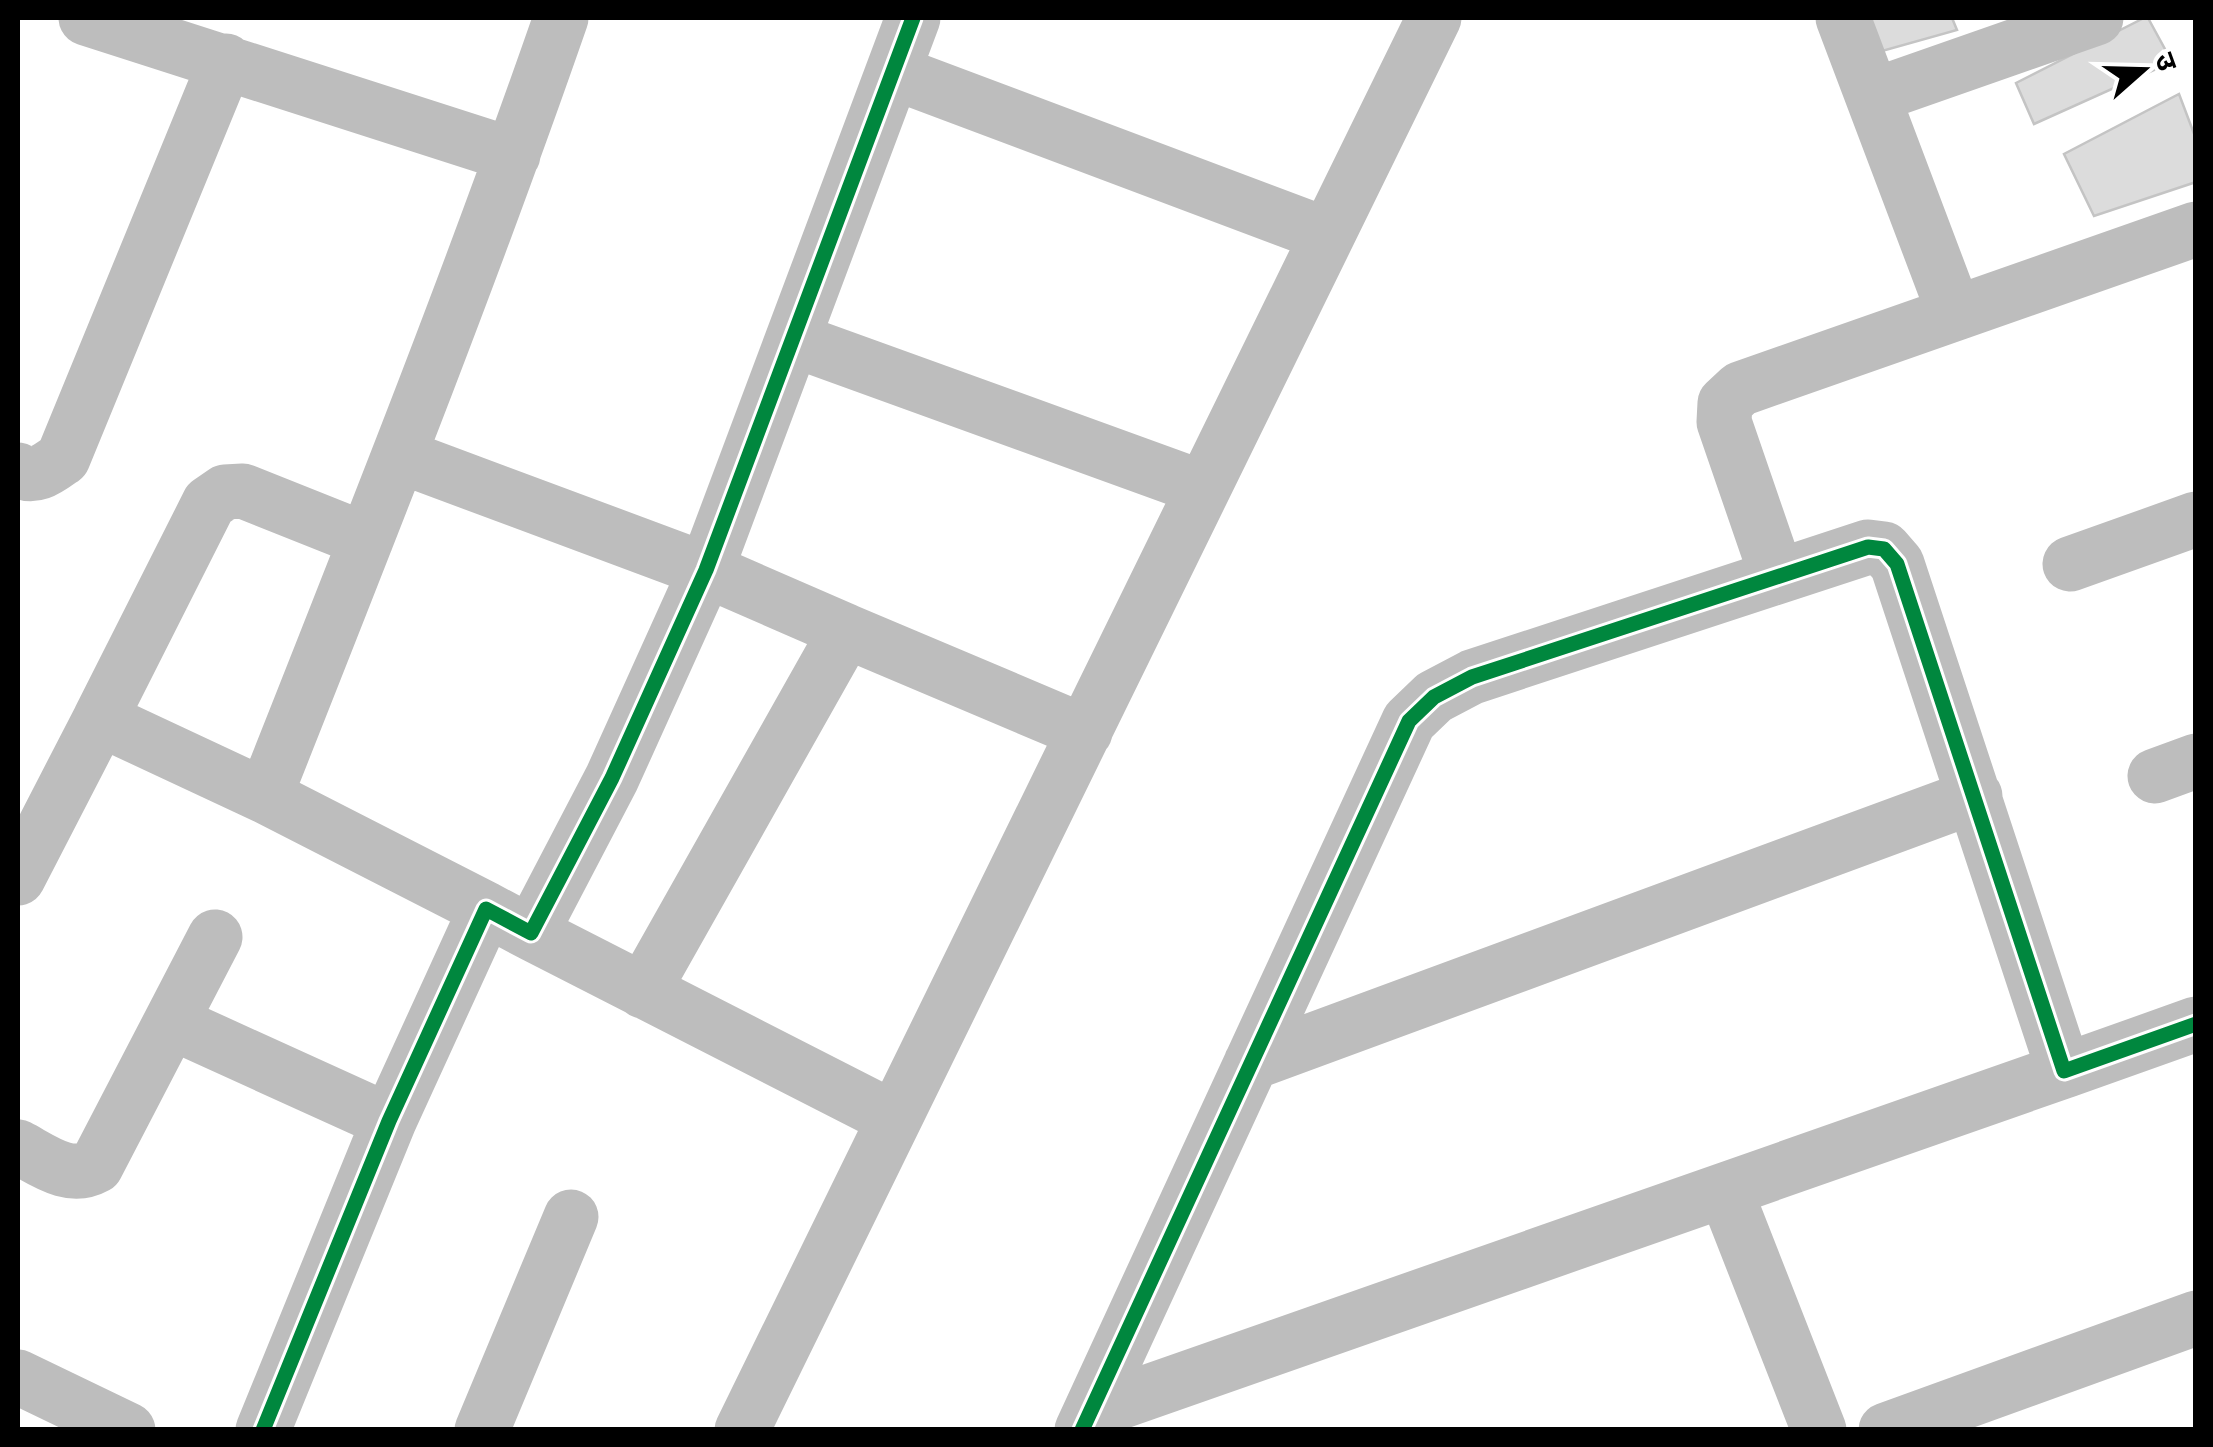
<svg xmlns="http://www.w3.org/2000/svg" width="2213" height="1447" font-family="Barlow,'Noto Sans Devanagari',sans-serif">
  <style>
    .building { fill: #dcdcdc; stroke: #c4c4c4; stroke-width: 2.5 }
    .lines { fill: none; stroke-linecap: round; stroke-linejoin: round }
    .minor { stroke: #bdbdbd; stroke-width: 55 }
    .cycleway-casing { stroke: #fff; stroke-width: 21 }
    .cycleway { stroke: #00873e; stroke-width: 15 }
  </style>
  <rect width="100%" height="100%" fill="#fff"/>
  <path class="building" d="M1865,18H1952L1957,30L1875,53Z
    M2144,18H2148L2172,62L2034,124L2016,83Z
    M2179,94L2196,139V182L2094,216L2064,154Z"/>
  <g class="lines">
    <path class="minor" d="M86,18L513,155
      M1843,18L1954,312
      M893,72L1327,235
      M1873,96L2096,18
      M794,340L1203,488
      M400,456L706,570L846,631L643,991
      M18,470C35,480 49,468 63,458L226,61
      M2070,564L2196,519
      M1777,576L1724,422L1725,403L1740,389L2196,229
      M846,631L1085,732
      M100,719L209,503L225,492L243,491L366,540
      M2155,776L2196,761
      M265,796C367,538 470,280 561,18
      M18,878L100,719L265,796L486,909
      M531,933L893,1118
      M171,1022L389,1121
      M1251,1063L1975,796
      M18,1147C43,1160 69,1181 96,1166L215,937
      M1725,1190L1819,1430
      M18,1377L128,1430
      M1091,1412L2064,1071
      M263,1430L389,1121L486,909L531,933L612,778L706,570L913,18
      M482,1430L571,1217
      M742,1430L1434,18
      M1082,1430L1409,721L1434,697L1472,677L1868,547L1884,549L1897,564L2064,1071L2196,1024
      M1886,1430L2196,1318"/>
    <g class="cycleway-casing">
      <path id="cycleway" d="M263,1430L389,1121L486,909L531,933L612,778L706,570L913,18
        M1082,1430L1409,721L1434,697L1472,677L1868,547L1884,549L1897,564L2064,1071L2196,1024"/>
    </g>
    <use href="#cycleway" class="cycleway"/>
  </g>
  <rect width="2213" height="1447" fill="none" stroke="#000000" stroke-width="40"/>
  <g transform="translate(2143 70) rotate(70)" stroke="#ffffff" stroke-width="8" paint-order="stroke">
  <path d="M0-8L18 38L0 25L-18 38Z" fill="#000000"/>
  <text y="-15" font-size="28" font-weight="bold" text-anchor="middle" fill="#000000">उ</text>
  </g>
</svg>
